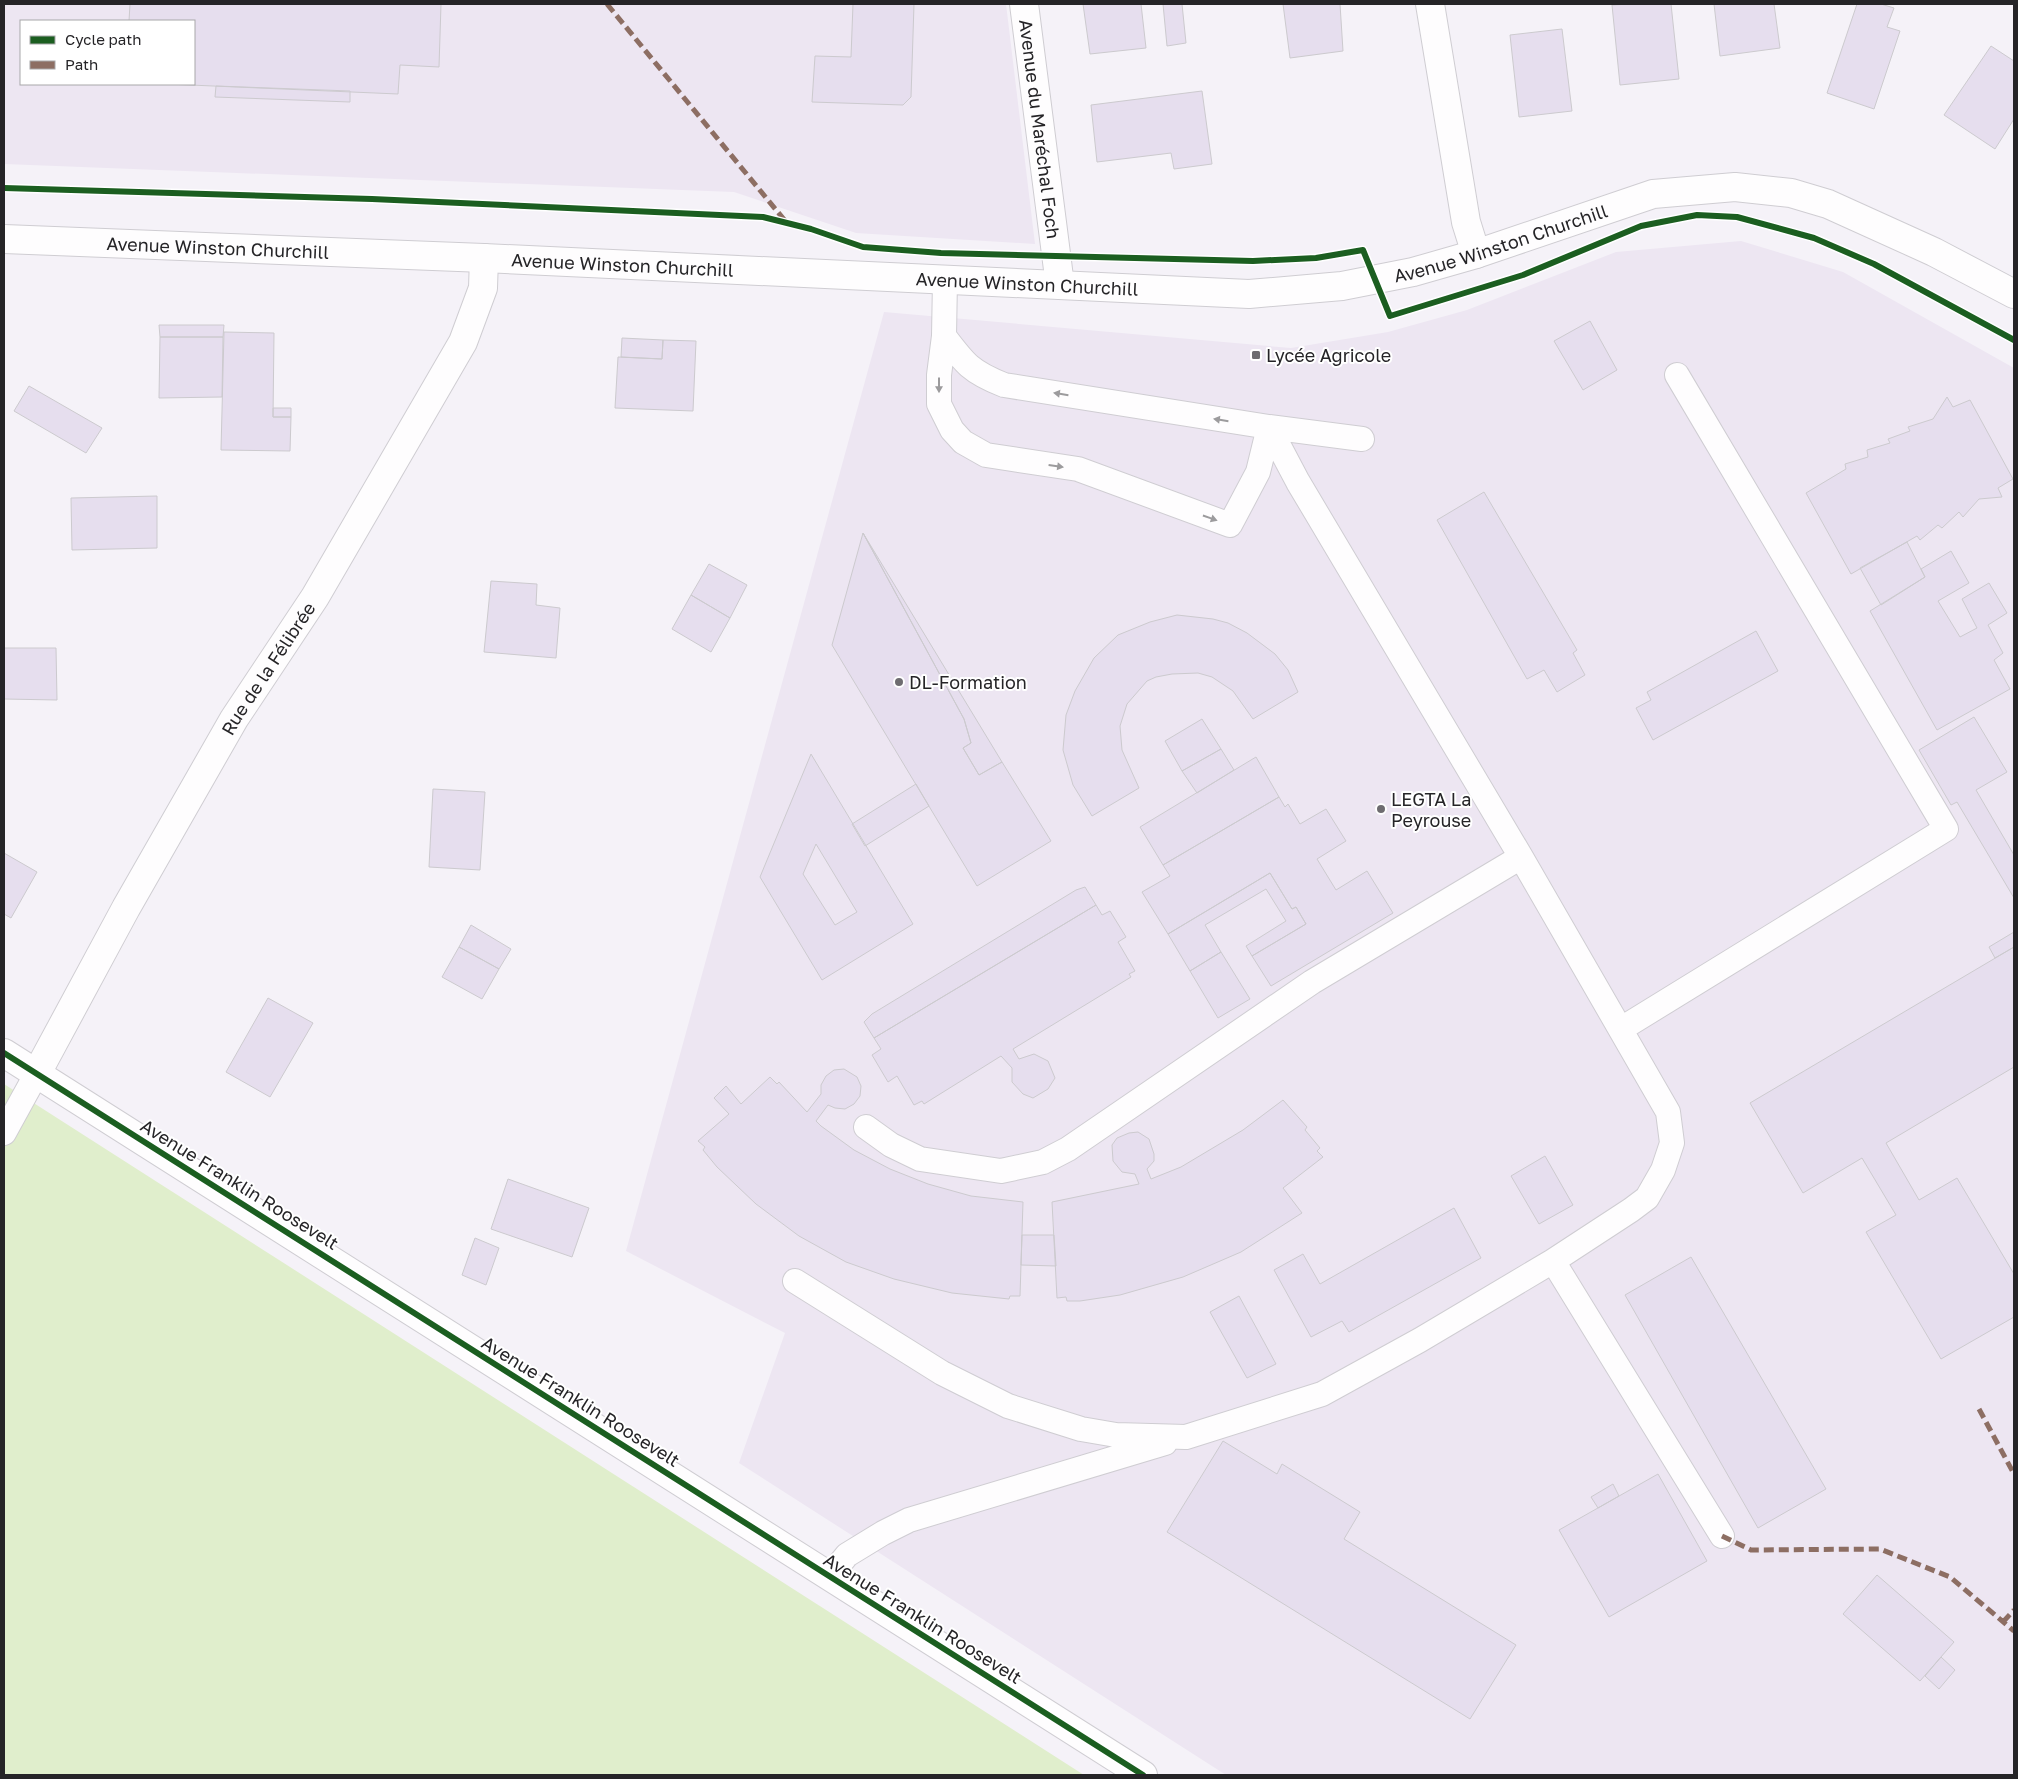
<svg xmlns="http://www.w3.org/2000/svg" width="2018" height="1779" font-family="'Golos Text',sans-serif">
  <style>
    .built { fill: #ede6f2; fill-rule: evenodd }
    .green { fill: #e0eecc }
    .building { fill: #e6deee; stroke: #cccace; fill-rule: evenodd }
    .lines { fill: none; stroke-linecap: round; stroke-linejoin: round }
    .lane-casing { stroke: #cfcdd2; stroke-width: 26 }
    .street-casing { stroke: #cfcdd2; stroke-width: 30 }
    .secondary-casing { stroke: #cfcdd2; stroke-width: 30 }
    .lane { stroke: #fefdfe; stroke-width: 24 }
    .street { stroke: #fefdfe; stroke-width: 28 }
    .secondary { stroke: #fefdfe; stroke-width: 28 }
    .quiet { stroke: #8d6e63; stroke-width: 5; stroke-dasharray: 10 5; stroke-linecap: butt }
    .cycleway-casing { stroke: #fff; stroke-width: 9 }
    .cycleway { stroke: #1b5e20; stroke-width: 6 }
    .oneway { fill: #9c9b9d }
    .poi-dot { fill: #6e6c70; stroke: #fff; stroke-width: 2 }
    .labels { text-anchor: middle; dominant-baseline: central; stroke-width: 4; stroke-linejoin: round; paint-order: stroke }
    .street-label { font-size: 18px; fill: #252427; stroke: #fff }
    .poi-label { font-size: 18px; fill: #252427; stroke: #fff; text-anchor: start }
  </style>
  <rect width="100%" height="100%" fill="#f5f2f8"/>
  <path class="built" d="M4,4H1006L1035,244L856,233L734,192L4,164ZM21,21H194V84H21Z
    M1741,241L1843,272L2014,368V1775H1226L739,1463L785,1333L626,1251L884,312L1291,348L1388,332L1467,310L1616,252Z"/>
  <path class="green" d="M4,1084L1084,1775H4Z"/>
  <path class="building" d="M130,4H441L439,67L400,65L398,94L167,84H194V21H129Z
    M853,4H927H914L911,97L903,105L812,102L815,56L851,57Z
    M1083,4H1141L1146,48L1090,54Z
    M1163,4H1182L1186,43L1167,46Z
    M1283,4H1340L1343,51L1290,58Z
    M1630,4H1671L1679,79L1620,85L1612,5Z
    M1714,4H1774L1780,48L1720,56Z
    M1857,4H1881L1894,8L1887,27L1900,31L1874,109L1827,93Z
    M1562,29L1572,111L1519,117L1510,35Z
    M1991,46L2014,61V119L1995,149L1944,115Z
    M216,86L350,91V102L215,97Z
    M1202,91L1212,164L1174,169L1171,153L1097,162L1091,105Z
    M1590,321L1617,370L1583,390L1554,341Z
    M159,325H224L223,337H160Z
    M224,332L274,333L273,417H291L290,451L221,450Z
    M160,337H223L222,397L159,398Z
    M622,338L663,340L662,359L621,357Z
    M663,340L696,341L693,411L615,408L618,357L662,359Z
    M29,386L102,428L86,453L14,411Z
    M1947,397L1953,407L1970,400L2013,479L1998,488L2002,497L1979,499L1963,517L1959,512L1942,528L1938,525L1920,540L1917,536L1851,574L1806,493L1846,469L1845,464L1868,457L1867,450L1890,443L1888,439L1910,431L1908,427L1933,419Z
    M273,408H291V417H273Z
    M1484,492L1577,650L1573,653L1585,675L1557,692L1544,670L1527,679L1437,520Z
    M157,496V548L72,550L71,498Z
    M863,533L964,719L971,743L963,748L979,775L1002,762L1051,841L977,886L832,645Z
    M863,533L1002,762L979,775L963,748L971,743L964,719Z
    M1907,542L1925,577L1881,605L1860,568Z
    M1951,551L1969,583L1938,601L1960,637L1977,628L1962,599L1989,583L2007,613L1988,625L2003,653L1994,660L2010,689L1937,730L1870,611L1925,577L1921,569Z
    M709,564L747,585L730,618L691,595Z
    M491,581L537,584L536,605L560,608L556,658L484,652Z
    M691,595L730,618L711,652L672,629Z
    M1177,615L1213,619L1228,623L1247,633L1275,654L1288,670L1298,692L1253,719L1233,691L1212,677L1198,673L1172,674L1156,677L1147,681L1127,704L1120,726L1122,750L1139,788L1092,816L1073,785L1063,750L1066,715L1075,691L1094,658L1118,635L1150,622Z
    M1756,631L1778,671L1653,740L1636,708L1651,700L1647,692Z
    M4,648H56L57,700L4,699Z
    M1974,717L2007,772L1976,790L2014,855V898L1957,802L1951,805L1919,750Z
    M1202,719L1221,749L1182,771L1165,741Z
    M1221,749L1234,770L1197,793L1182,771Z
    M811,754L913,924L822,980L760,877ZM816,844L857,912L835,925L803,874Z
    M1256,757L1279,797L1163,865L1140,827Z
    M916,784L929,806L865,846L852,824Z
    M433,789L485,792L480,870L429,867Z
    M1279,797L1285,807L1288,804L1300,824L1326,809L1346,841L1317,859L1336,890L1367,871L1393,913L1271,986L1252,956L1306,924L1296,907L1292,909L1270,873L1168,934L1142,892L1170,876L1163,865Z
    M4,853L37,872L11,918L4,914Z
    M1270,873L1292,909L1296,907L1306,924L1252,956L1246,946L1286,921L1266,889L1205,925L1221,952L1190,971L1168,934Z
    M1085,887L1096,905L874,1038L864,1022L872,1014L1076,890Z
    M1096,905L1102,915L1110,911L1126,937L1118,942L1135,971L1129,974L1131,977L1013,1049L1019,1059L1034,1054L1048,1061L1055,1078L1048,1089L1033,1098L1023,1094L1012,1082V1068L1001,1056L924,1104L922,1101L914,1105L897,1076L888,1082L872,1055L881,1049L874,1038Z
    M471,925L511,949L499,969L459,947Z
    M2014,932V947L1995,958L1989,947Z
    M459,947L499,969L482,999L442,977Z
    M2014,947V1067L1886,1143L1919,1200L1957,1178L2014,1274V1317L1941,1359L1866,1232L1896,1215L1862,1158L1803,1193L1750,1103Z
    M1221,952L1250,999L1218,1018L1190,971Z
    M268,998L313,1023L270,1097L226,1072Z
    M844,1069L857,1077L861,1086L860,1096L854,1104L845,1109L835,1108L828,1105L816,1121L821,1126L854,1150L890,1169L928,1184L971,1196L1023,1202L1020,1296H1010L1009,1299L952,1293L894,1279L846,1262L799,1236L756,1204L717,1167L703,1150L705,1147L698,1141L729,1114L714,1098L726,1086L741,1104L770,1077L777,1084L779,1082L807,1112L821,1094V1085L826,1076L834,1070Z
    M1283,1100L1307,1127L1305,1130L1320,1148L1317,1151L1323,1157L1283,1188L1302,1213L1241,1252L1183,1277L1120,1295L1080,1301H1067L1066,1297L1057,1298L1052,1202L1139,1184L1135,1174L1122,1172L1113,1161L1112,1145L1117,1138L1129,1133L1138,1132L1149,1139L1154,1154V1161L1147,1169L1151,1179L1181,1167L1243,1130Z
    M1545,1156L1573,1205L1539,1224L1511,1176Z
    M508,1179L589,1208L572,1257L491,1229Z
    M1454,1208L1481,1258L1349,1332L1342,1321L1311,1337L1274,1270L1303,1254L1320,1284Z
    M1022,1235H1054L1056,1266L1021,1265Z
    M475,1238L499,1248L486,1285L462,1275Z
    M1691,1257L1826,1489L1758,1528L1625,1295Z
    M1239,1296L1276,1364L1247,1378L1210,1312Z
    M1223,1441L1277,1474L1282,1464L1360,1512L1344,1539L1516,1645L1470,1719L1167,1532Z
    M1658,1474L1707,1561L1609,1617L1559,1530Z
    M1613,1484L1619,1496L1598,1508L1591,1497Z
    M1877,1575L1954,1642L1920,1681L1843,1614Z
    M1941,1657L1955,1670L1939,1689L1925,1676Z"/>
  <g class="lines">
    <g class="lane-casing">
      <path id="lane" d="M945,280L944,336L939,375V404L952,430L963,442L986,455L1078,469L1230,525L1258,472L1269,427
        M944,336C965,364 971,372 1004,385L1269,427L1362,439
        M1621,1029L1946,829L1677,375
        M866,1127L891,1145L920,1159L1001,1171L1043,1162L1068,1149L1312,982L1521,857
        M4,1133L37,1073
        M1553,1261L1722,1536
        M795,1281L942,1373L1008,1406L1081,1429L1116,1435L1186,1437L1322,1394L1420,1340L1553,1261L1631,1210L1647,1198L1663,1170L1672,1143L1668,1112L1521,857L1298,482L1269,427
        M829,1577L847,1555L883,1533L909,1520L1165,1443"/>
    </g>
    <g class="street-casing">
      <g id="street">
        <path id="s1" d="M1024,4L1060,285"/>
        <path d="M1430,4L1466,222L1476,254"/>
        <path d="M4,1053L1143,1775"/>
        <path id="s2" d="M37,1073L126,908L234,719L315,597L463,342L483,288L484,258"/>
      </g>
    </g>
    <g class="secondary-casing">
      <g id="secondary">
        <path id="s3" d="M4,239L484,258L1249,294L1342,286L1413,272L1476,254L1653,194L1735,187L1791,193L1828,204L1934,252L2014,294"/>
      </g>
    </g>
    <use href="#lane" class="lane"/>
    <use href="#street" class="street"/>
    <use href="#secondary" class="secondary"/>
    <path class="quiet" d="M607,4L786,222
      M1979,1409L2014,1474
      M1722,1536L1751,1550L1880,1549L1950,1577L2014,1631
      M2003,1622L2014,1610"/>
    <g class="cycleway-casing">
      <path id="cycleway" d="M4,188L372,199L763,217L811,229L863,247L941,253L1253,261L1316,258L1363,250L1390,316L1523,275L1641,226L1697,215L1737,217L1814,238L1874,264L2014,340
        M4,1053L1143,1775"/>
    </g>
    <use href="#cycleway" class="cycleway"/>
  </g>
  <defs><path id="oneway-solid" d="M-6-.8H1V-3.2L6.5 0L1 3.2V.8H-6Z" transform="scale(1.25)"/></defs>
  <g class="oneway">
    <use href="#oneway-solid" transform="translate(939 385) rotate(90)"/>
    <use href="#oneway-solid" transform="translate(1061 394) rotate(-171)"/>
    <use href="#oneway-solid" transform="translate(1221 420) rotate(-171)"/>
    <use href="#oneway-solid" transform="translate(1056 466) rotate(8)"/>
    <use href="#oneway-solid" transform="translate(1210 518) rotate(19)"/>
  </g>
  <g class="poi-dot">
    <rect x="1251" y="350" width="10" height="10" rx="2.5"/>
    <circle cx="899" cy="682" r="5"/>
    <circle cx="1381" cy="809" r="5"/>
  </g>
  <g class="labels">
    <g class="street-label">
      <text stroke="none"><textPath href="#s1" startOffset="126">Avenue du Maréchal Foch</textPath></text>
      <text stroke="none"><textPath href="#s3" startOffset="1504">Avenue Winston Churchill</textPath></text>
      <text stroke="none"><textPath href="#s3" startOffset="214">Avenue Winston Churchill</textPath></text>
      <text stroke="none"><textPath href="#s3" startOffset="619">Avenue Winston Churchill</textPath></text>
      <text stroke="none"><textPath href="#s3" startOffset="1024">Avenue Winston Churchill</textPath></text>
      <text stroke="none"><textPath href="#s2" startOffset="466">Rue de la Félibrée</textPath></text>
      <text transform="translate(240 1184) rotate(32)">Avenue Franklin Roosevelt</text>
      <text transform="translate(581 1401) rotate(32)">Avenue Franklin Roosevelt</text>
      <text transform="translate(923 1618) rotate(32)">Avenue Franklin Roosevelt</text>
    </g>
    <g class="poi-label">
      <text x="1266" y="355">Lycée Agricole</text>
      <text x="909" y="682">DL-Formation</text>
      <text x="1391" y="799">LEGTA La<tspan x="1391" dy="21">Peyrouse</tspan></text>
    </g>
  </g>
  <rect width="2018" height="1779" fill="none" stroke="#252427" stroke-width="10"/>
  <rect x="20" y="20" width="175" height="65" fill="#ffffff" stroke="#a8a7a9"/>
  <rect x="30" y="36" width="25" height="8" fill="#1b5e20" stroke="#a8a7a9"/>
  <text x="65" y="45" font-size="15" fill="#252427">Cycle path</text>
  <rect x="30" y="61" width="25" height="8" fill="#8d6e63" stroke="#a8a7a9"/>
  <text x="65" y="70" font-size="15" fill="#252427">Path</text>
</svg>
